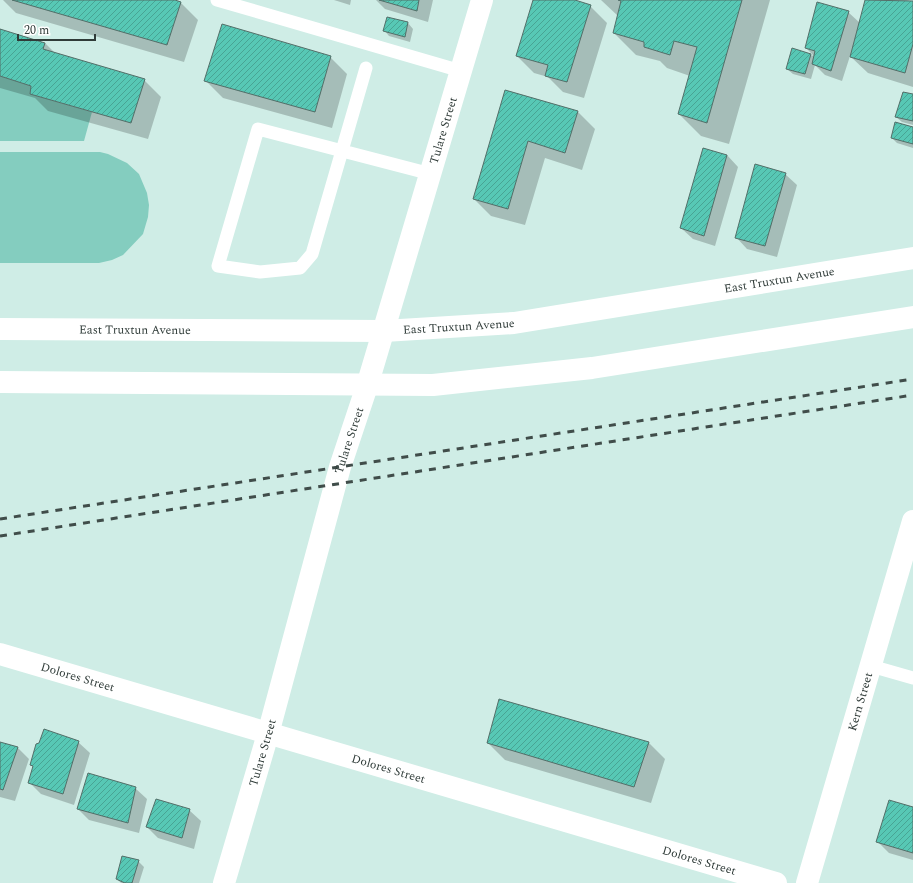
<svg xmlns="http://www.w3.org/2000/svg" width="913" height="883" font-family="Spectral,serif">
  <style>
    .grass { fill: #84cdbf }
    .shadow { fill: #0003 }
    .building { fill: url(#building-hatch); stroke: #536e68 }
    .lines { fill: none; stroke-linecap: round; stroke-linejoin: round }
    .service { stroke: #fff; stroke-width: 13 }
    .minor { stroke: #fff; stroke-width: 22 }
    .secondary { stroke: #fff; stroke-width: 22 }
    .rail { stroke: #404d4a; stroke-width: 3; stroke-dasharray: 7 7; stroke-linecap: butt }
    .labels { text-anchor: middle; dominant-baseline: central; stroke-width: 4; stroke-linejoin: round; paint-order: stroke }
    .street-label { font-size: 12px; fill: #2f3b38; stroke: #fff }
  </style>
  <defs>
    <pattern id="building-hatch" width="6" height="6" patternUnits="userSpaceOnUse"><rect width="6" height="6" fill="#57c8b5"/><path d="M-1 1l2-2M0 6l6-6M5 7l2-2" fill="none" stroke="#48a494"/></pattern>
  </defs>
  <rect width="100%" height="100%" fill="#cfede6"/>
  <path class="grass" d="M0,76L31,86L30,94L92,112L84,141H0Z
    M0,152H100L108,154L127,163L139,174L147,193L149,205L148,217L143,234L123,255L112,260L99,263H0Z"/>
  <path class="shadow" d="M3,0H171L181,3L198,20L184,62L16,13Z
    M334,0H351L350,5Z
    M376,0H433L428,22L385,9Z
    M534,0H571L590,6L607,23L584,98L563,92L548,77L534,73L517,56Z
    M601,0H770L729,144L701,136L679,114L690,76L667,68L660,61L636,55L614,33L618,16Z
    M866,0H907L913,2V87L868,73L850,56L842,81L825,75L815,65L811,79L793,74L787,69L793,50L814,56L806,48L848,12L860,23Z
    M408,23L413,29L410,42L389,36L384,30Z
    M0,30L45,43L55,53L144,80L161,97L148,139L48,111L35,98L0,88Z
    M330,57L347,74L332,128L223,98L206,81Z
    M506,91L578,112L595,129L582,170L545,158L525,225L491,216L474,199Z
    M913,95V125L902,122L896,117Z
    M913,128V148L897,143L892,138Z
    M727,155L738,167L715,246L693,239L681,228Z
    M785,174L797,185L777,257L747,249L736,237Z
    M78,742L90,753L74,805L41,794L30,783L34,767L31,765Z
    M648,742L665,759L651,803L505,760L488,743Z
    M0,743L17,747L29,759L15,801L0,797Z
    M135,788L147,799L139,833L89,820L78,809Z
    M913,808V860L889,853L877,841Z
    M189,810L201,821L194,849L158,838L147,827Z
    M138,861L144,867L139,883H121L117,879Z"/>
  <path class="building" d="M12,0H175L181,2L167,45Z
    M379,0H419L417,11Z
    M533,0H575L591,5L567,82L545,76L548,65L516,56Z
    M618,0H742L707,123L678,114L697,47L674,41L670,55L644,47V42L613,33L621,1Z
    M865,0L913,1V44L905,73L850,57Z
    M817,2L849,11L831,71L812,64L815,51L805,48Z
    M387,17L408,22L405,37L383,31Z
    M222,24L331,56L315,112L204,81Z
    M0,29L45,43L43,49L145,79L131,123L30,94L31,86L0,76Z
    M792,48L811,54L805,74L786,69Z
    M505,90L578,111L565,153L528,141L508,209L473,199Z
    M903,92L913,94V121L895,117Z
    M895,122L913,127V144L891,138Z
    M703,148L727,155L704,236L680,228Z
    M755,164L786,173L765,246L735,238Z
    M499,699L649,742L634,787L487,743Z
    M44,729L79,741L63,794L28,783L33,766L30,765L36,744L39,743Z
    M0,742L18,747L3,790L0,789Z
    M88,773L136,787L128,823L77,809Z
    M156,799L190,809L182,838L146,827Z
    M889,800L913,807V853L876,842Z
    M122,856L139,860L132,883H125L116,879Z"/>
  <g class="lines">
    <path class="service" d="M217,0L461,71
      M366,68L312,254L300,268L260,272L218,266L258,129C316,144 373,159 431,174
      M871,666L913,678"/>
    <g class="minor">
      <path id="s1" d="M0,654L776,883"/>
      <path id="s2" d="M224,883L268,734L340,467L367,386L482,0"/>
      <path id="s3" d="M807,883L913,521"/>
    </g>
    <g class="secondary">
      <path id="s4" d="M0,329L384,331L514,323L913,258"/>
      <path d="M0,382L433,385L592,368L913,317"/>
    </g>
    <path class="rail" d="M0,519L913,379
      M0,536L913,395"/>
  </g>
  <g class="labels">
    <g class="street-label">
      <text stroke="none"><textPath href="#s2" startOffset="784">Tulare Street</textPath></text>
      <text stroke="none"><textPath href="#s4" startOffset="783">East Truxtun Avenue</textPath></text>
      <text stroke="none"><textPath href="#s4" startOffset="459">East Truxtun Avenue</textPath></text>
      <text stroke="none"><textPath href="#s4" startOffset="135">East Truxtun Avenue</textPath></text>
      <text stroke="none"><textPath href="#s2" startOffset="460">Tulare Street</textPath></text>
      <text stroke="none"><textPath href="#s1" startOffset="81">Dolores Street</textPath></text>
      <text stroke="none"><textPath href="#s3" startOffset="189">Kern Street</textPath></text>
      <text stroke="none"><textPath href="#s2" startOffset="136">Tulare Street</textPath></text>
      <text stroke="none"><textPath href="#s1" startOffset="405">Dolores Street</textPath></text>
      <text stroke="none"><textPath href="#s1" startOffset="729">Dolores Street</textPath></text>
    </g>
  </g>
  <path d="M18 34v6h77v-6" fill="none" stroke="#2f3b38" stroke-width="2"/>
  <text x="24" y="34" font-size="12" fill="#2f3b38" stroke="#ffffff" stroke-width="3" paint-order="stroke">20 m</text>
</svg>
